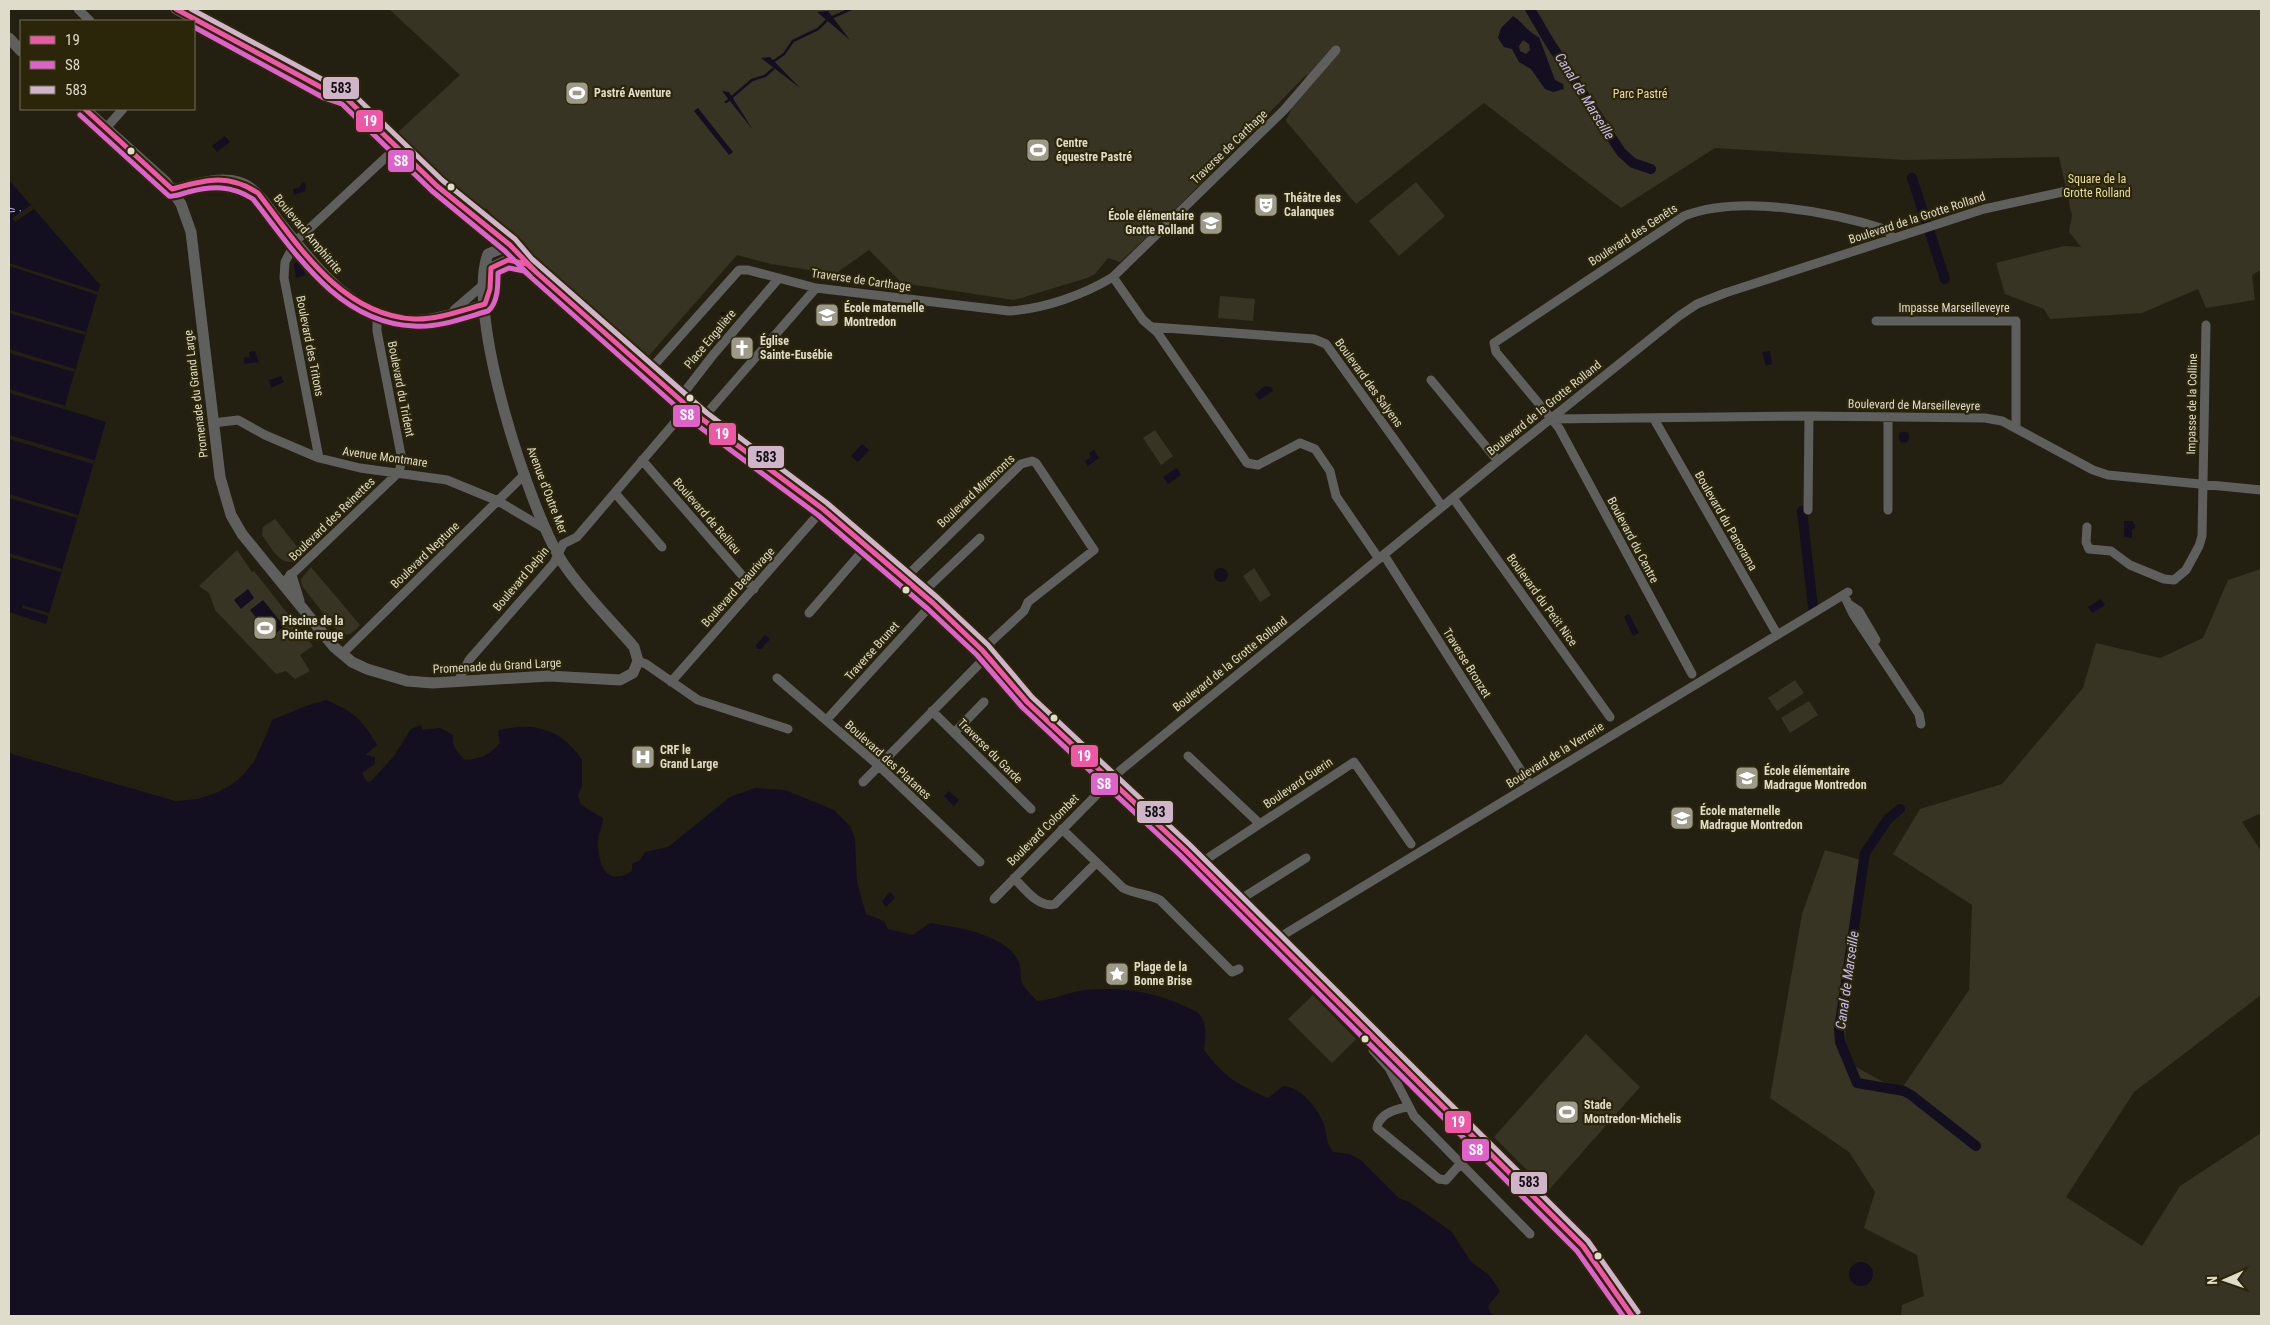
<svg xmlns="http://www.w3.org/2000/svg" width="2270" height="1325" font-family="'Roboto Condensed',sans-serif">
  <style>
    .green { fill: #383423 }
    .water { fill: #130e20; fill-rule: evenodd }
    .pier { fill: #232011 }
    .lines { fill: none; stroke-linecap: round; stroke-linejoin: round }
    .stream { stroke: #130e20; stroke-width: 2.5 }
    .canal { stroke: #130e20; stroke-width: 10 }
    .ferry { stroke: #c4bcf2; stroke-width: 1; stroke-dasharray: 6 5; stroke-linecap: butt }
    .minor { stroke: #5f5f5e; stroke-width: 9 }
    .tertiary { stroke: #5f5f5e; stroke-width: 11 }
    .bus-1-casing { stroke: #2b2609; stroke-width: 9 }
    .bus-2-casing { stroke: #2b2609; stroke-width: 9 }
    .bus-3-casing { stroke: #2b2609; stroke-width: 9 }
    .bus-1 { stroke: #ee56a6; stroke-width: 5 }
    .bus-2 { stroke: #df62ca; stroke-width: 5 }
    .bus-3 { stroke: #d0b4ca; stroke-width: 5 }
    .bus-dot { fill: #dfdccb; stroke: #2b2609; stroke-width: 2 }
    .labels { text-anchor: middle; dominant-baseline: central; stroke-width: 4.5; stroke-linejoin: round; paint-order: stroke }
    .poi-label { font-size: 12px; font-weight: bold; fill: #dfdccb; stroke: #2b2609; text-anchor: start }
    .park-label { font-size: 12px; fill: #e9dea4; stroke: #2b2609 }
    .street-label { font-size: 12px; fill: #dfdccb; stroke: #2b2609 }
    .water-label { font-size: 14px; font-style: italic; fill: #c4bcf2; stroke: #2b2609 }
    .line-badge { stroke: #2b2609; stroke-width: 2 }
    .badge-label { font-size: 14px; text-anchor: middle; font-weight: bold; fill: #fff }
    .pale-badge-label { font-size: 14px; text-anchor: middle; font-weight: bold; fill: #111 }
  </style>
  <rect width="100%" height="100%" fill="#232011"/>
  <path class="green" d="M389,9H2261V270L2252,275L2255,300L2206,308L2198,289L2142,313L2050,319L2044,309L2005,294L1996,263L2064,246L2081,247L2069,232L2072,216L2059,157L1905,160L1715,148L1621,208L1484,103L1356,204L1286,121L1307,74L1167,218L1120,262L1108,258L1095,274L1087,278L1014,300L902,283L869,250L835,274L771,264L737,255L646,359L524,251L507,234L487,209L473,208L396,134L460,75Z
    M1416,182L1445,216L1399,256L1369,221Z
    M1220,296L1255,299L1253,321L1218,318Z
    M1155,430L1173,456L1161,465L1143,438Z
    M275,519L303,554L296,561C280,567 270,546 262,535L263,527Z
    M237,550L252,572L254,571L313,646L300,655L310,671L295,679L286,671L276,674L215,610L209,593L199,586Z
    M311,567L360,625C352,634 349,637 338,632L302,586L301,579Z
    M1254,568L1271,595L1260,602L1243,576Z
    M2261,569V813L2242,822L2261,851V995L2134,1092L2066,1197L2142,1246L2180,1186L2261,1133V1316H1901L1902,1305L1924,1296L1917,1255L1864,1228L1875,1192L1849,1152L1770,1098L1802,914L1825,850L1861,860L1846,959L1845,1061L1900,1091L1969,990L1972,905L1893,854L1920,809L2002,784L2083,688L2096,643L2160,658L2203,638L2228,580Z
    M1795,680L1804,693L1777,711L1768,698Z
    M1809,701L1818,715L1790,733L1781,718Z
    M1313,995L1356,1039L1332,1063L1288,1019Z
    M1586,1034L1640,1087L1548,1191L1494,1137Z"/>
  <path class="water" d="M828,11L850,40L817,12Z
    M1513,16C1523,22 1528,33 1539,37L1555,80L1563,84L1564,89L1553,92L1545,89L1531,69L1519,62L1512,49L1504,47L1498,38L1501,28ZM1523,40L1529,44L1530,50L1526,54L1520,51L1519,46Z
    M770,57L800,88L761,58Z
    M722,91L729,92L753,130Z
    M698,108L733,152L729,155L694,111Z
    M225,136L230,142L217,152L212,146Z
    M9,180L100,285L64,409L106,422L46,624L9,612Z
    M302,182L306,184L305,191L294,195L293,189L300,187Z
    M297,261L301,262L305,275L296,278L294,264Z
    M732,308L736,312L728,321L721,315V312L727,313Z
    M255,351L259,362L244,364V358L250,357L249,352Z
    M1770,351L1772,364L1766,366L1762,352Z
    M281,376L284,382L271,388L269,380Z
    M1265,386L1271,387L1273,391L1259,400L1255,394Z
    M1898.5 437a5.5 5.5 0 1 1 11 0a5.5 5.5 0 1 1-11 0Z
    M862,444L869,450L858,462L851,456Z
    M1094,450L1099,458L1088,466L1085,461L1091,457L1089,453Z
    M1177,468L1181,475L1168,484L1163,477Z
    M2124,521H2132L2136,526L2132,530V538L2124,537Z
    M1214 575a7 7 0 1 1 14 0a7 7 0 1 1-14 0Z
    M248,589L254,598L241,609L234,600Z
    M2101,599L2105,605L2092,613L2088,607Z
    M263,600L284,626L272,637L250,610Z
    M1629,614L1639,633L1633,636L1624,617Z
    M765,635L770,639L761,649H757L756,645Z
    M326,700C354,712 362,719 377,745L365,755L375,757V764L362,773L367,782L371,781L394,756L411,729L421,725L422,730L440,728L453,735C451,746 458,753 465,760C481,759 489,755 500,743L498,731C505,728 511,728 518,727C546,725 567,737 582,760V786L578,795L581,805L603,818C603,826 598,834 598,841C598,865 606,887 632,871V864L640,860L645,852L668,847L730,797L755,788L785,790L834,810L850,826L855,839L857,882L866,914L884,921L888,929L913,935L930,923C956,927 1004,934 1018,960C1021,965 1020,973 1021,979C1022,987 1032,995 1037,1001C1054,1000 1068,992 1085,990C1119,987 1151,991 1182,1005C1187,1008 1196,1010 1199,1014C1208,1024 1205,1038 1204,1050C1225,1078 1237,1084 1268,1098L1283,1086C1300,1087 1316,1106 1323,1122C1328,1134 1324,1139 1333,1152L1350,1154L1362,1161L1399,1198L1409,1202L1452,1232L1471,1262L1489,1275L1500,1291L1488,1306L1491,1314L1498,1316H9V753L176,801C235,796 252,773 272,720L306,706Z
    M949,791L959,800L954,806L944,796Z
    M890,892L895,898L886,907L882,901Z
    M1849 1274a12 12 0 1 1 24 0a12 12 0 1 1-24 0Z"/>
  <path class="pier" d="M31,205L34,209L15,222L12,218Z
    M9,263L99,292L98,295L9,266Z
    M9,310L86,332L85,335L9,313Z
    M9,349L75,369L74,372L9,353Z
    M9,389L65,406L64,409L9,393Z
    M9,435L94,460L93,464L9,439Z
    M9,494L78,515L77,518L9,498Z
    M9,553L62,569L61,572L9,557Z
    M22,605L49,613V616L22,608Z
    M270,718L272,720L254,762L238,780L218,792L198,799L176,801L9,753V750L176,799L197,797L217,790L237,778L252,761Z"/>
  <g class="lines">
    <path class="stream" d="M833,17L851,9
      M774,61L784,54L793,41L818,29L827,20
      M732,97L752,80L765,76L773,69
      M726,102L729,100"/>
    <path class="canal" d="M1530,9L1550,43L1621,152L1633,163L1651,169
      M1912,178L1945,279
      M1802,511L1813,607
      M1900,809L1888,819L1865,853L1839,1029L1840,1042L1857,1083L1904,1091L1911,1095L1976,1146"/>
    <path class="ferry" d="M9,208L21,211
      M9,212L18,211"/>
    <path class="minor" d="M78,9L90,21
      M106,128L123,109
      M172,189C193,184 217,175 239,181C257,186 268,206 279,220C316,264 357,325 423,319C443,317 465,309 485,304
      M1113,277L1143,320L1157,332L1247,463L1258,465L1300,443L1315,449L1330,471L1336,496L1379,559
      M454,310L483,285
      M1876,321H2016V428
      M1153,327L1314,339L1326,344L1442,506
      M648,372L739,270H748L816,288L1009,311C1044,309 1083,295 1113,277L1284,110L1336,50
      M1431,380L1498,461
      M679,399L713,355L779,278
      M1888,417V510
      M702,419L816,288
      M1552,419L1809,416L1985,418L2002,421L2093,470L2108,475L2261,490
      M1654,419L1777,634
      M213,423L238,420L265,435L319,458L360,468L447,480L498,501L547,530
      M319,458L284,278L285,262L296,241L397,147
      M642,460L754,589
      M615,493L662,547
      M1453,498L1610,717
      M1808,510L1809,416
      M2087,527L2086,542L2089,549L2111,551L2130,565L2164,579L2174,580L2186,570L2199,546L2202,536L2206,325
      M1384,555L1530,785
      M905,578L1021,464L1032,461L1036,463L1094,550L1028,602L1024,611L982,650
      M287,579L399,472L402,460L377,331V312
      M922,593L980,538
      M1844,595L1853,614L1919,714L1921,724
      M1850,605L1859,611L1876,640
      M809,613L867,546
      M342,654L525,474
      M638,661L646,664L698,700L788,729
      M1692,674L1559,428L1496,352L1494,343L1684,216C1741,194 1831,212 1888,230L1892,239
      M777,678L878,765L980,862
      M458,681L469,660L554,563L563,544L577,537L688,407
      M671,682L823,509
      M932,711L1031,809
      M830,716L933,603
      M954,733L984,702
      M1188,756L1260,824
      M863,782L987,656
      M1062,829L1123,888C1135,894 1148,894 1160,900L1232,972L1239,969
      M1199,864L1354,762L1411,844
      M1014,878C1024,888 1039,909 1055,904L1096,863
      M994,899L1121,770L1498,461L1679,316L1697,304L1725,293L1984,209L2067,191
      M1236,902L1306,858
      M1275,940L1848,592
      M1377,1040L1373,1045V1050L1389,1068L1414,1116L1530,1234
      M1408,1107C1395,1109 1379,1114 1377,1128L1439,1179L1446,1180L1461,1163"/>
    <path class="tertiary" d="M176,9L328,91L346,98L437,186L510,245L527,264L702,419L823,509L933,603L982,650L1027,702L1185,850L1583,1246L1632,1316
      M9,38L21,51
      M85,109L166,182L181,204L191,232L220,477L231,515L242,534L334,647L352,662L367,669L407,681L433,683L549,676L620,680L633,673L638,661L634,647C610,619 583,593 563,563C529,510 465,312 488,254L510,245
      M491,268L508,260L527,264
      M291,575L299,601"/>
    <g class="bus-1-casing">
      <path id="bus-1" d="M176,9L328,91L346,98L437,186L510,245L536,272
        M85,109L172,189C206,180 227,173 258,193C298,245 341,315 414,319C438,320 462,310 485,304L490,289L491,268L508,260L527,264L702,419L823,509L933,603L982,650L1027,702L1185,850L1583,1246L1632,1316"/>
    </g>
    <g class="bus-2-casing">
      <path id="bus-2" d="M194,27L324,98L342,104L432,191L505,251L531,277
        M80,115L169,196C175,197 182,194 188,192C212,186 231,185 253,199C295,252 338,323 414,326C438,328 464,318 488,311C498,303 498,285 498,273L509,268L524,271L697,425L818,515L928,609L977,655L1022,707L1180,855L1577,1251L1623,1316"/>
    </g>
    <g class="bus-3-casing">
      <path id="bus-3" d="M191,9L331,84L351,92L442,180L515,239L532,259L707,413L827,503L938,598L988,645L1032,697L1190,845L1588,1241L1638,1312"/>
    </g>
    <use href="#bus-1" class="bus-1"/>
    <use href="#bus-2" class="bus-2"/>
    <use href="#bus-3" class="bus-3"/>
  </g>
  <defs>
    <g id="stadium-square" transform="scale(1.25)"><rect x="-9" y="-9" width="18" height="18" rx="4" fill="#9d9a8a" stroke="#2b2609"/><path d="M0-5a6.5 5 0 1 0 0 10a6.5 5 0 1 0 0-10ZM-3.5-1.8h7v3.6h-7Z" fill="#fff"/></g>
    <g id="theatre-square" transform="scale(1.25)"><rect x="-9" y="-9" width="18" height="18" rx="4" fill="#9d9a8a" stroke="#2b2609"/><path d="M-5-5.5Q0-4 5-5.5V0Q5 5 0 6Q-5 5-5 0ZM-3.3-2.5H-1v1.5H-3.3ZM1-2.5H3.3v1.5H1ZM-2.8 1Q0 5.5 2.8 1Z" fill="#fff"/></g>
    <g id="school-square" transform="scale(1.25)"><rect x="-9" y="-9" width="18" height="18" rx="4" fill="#9d9a8a" stroke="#2b2609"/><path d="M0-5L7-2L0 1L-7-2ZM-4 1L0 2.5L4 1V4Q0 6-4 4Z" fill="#fff"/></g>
    <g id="church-square" transform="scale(1.25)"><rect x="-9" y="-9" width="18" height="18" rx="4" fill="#9d9a8a" stroke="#2b2609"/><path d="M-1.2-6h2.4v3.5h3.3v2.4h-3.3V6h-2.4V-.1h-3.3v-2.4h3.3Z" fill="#fff"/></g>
    <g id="hospital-square" transform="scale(1.25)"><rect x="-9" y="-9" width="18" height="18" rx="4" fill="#9d9a8a" stroke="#2b2609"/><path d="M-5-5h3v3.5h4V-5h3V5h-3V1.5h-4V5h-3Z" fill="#fff"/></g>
    <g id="sight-square" transform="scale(1.25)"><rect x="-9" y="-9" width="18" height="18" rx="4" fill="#9d9a8a" stroke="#2b2609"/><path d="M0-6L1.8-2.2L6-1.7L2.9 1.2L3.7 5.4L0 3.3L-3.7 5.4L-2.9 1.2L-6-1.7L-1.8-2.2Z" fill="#fff"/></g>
  </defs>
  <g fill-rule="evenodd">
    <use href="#stadium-square" x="577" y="93"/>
    <use href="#stadium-square" x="1038" y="150"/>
    <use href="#theatre-square" x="1266" y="205"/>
    <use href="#school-square" x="1211" y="223"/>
    <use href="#school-square" x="827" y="315"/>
    <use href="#church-square" x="742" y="348"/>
    <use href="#stadium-square" x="265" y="628"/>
    <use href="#hospital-square" x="643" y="757"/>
    <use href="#school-square" x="1747" y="778"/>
    <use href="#school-square" x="1682" y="818"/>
    <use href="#sight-square" x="1117" y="974"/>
    <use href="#stadium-square" x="1567" y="1112"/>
  </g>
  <g class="bus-dot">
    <circle cx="131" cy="151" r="4.5"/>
    <circle cx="451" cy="187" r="4.5"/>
    <circle cx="690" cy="398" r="4.5"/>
    <circle cx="906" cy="590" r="4.5"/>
    <circle cx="1054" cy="718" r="4.5"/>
    <circle cx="1365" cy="1039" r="4.5"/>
    <circle cx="1598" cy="1256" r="4.5"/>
  </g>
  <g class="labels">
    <g class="poi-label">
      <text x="594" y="93">Pastré Aventure</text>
      <text x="1056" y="143">Centre<tspan x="1056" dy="14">équestre Pastré</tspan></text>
      <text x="1284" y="198">Théâtre des<tspan x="1284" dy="14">Calanques</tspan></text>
      <text x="1194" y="216" text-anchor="end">École élémentaire<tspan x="1194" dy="14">Grotte Rolland</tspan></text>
      <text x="844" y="308">École maternelle<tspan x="844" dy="14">Montredon</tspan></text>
      <text x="760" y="341">Église<tspan x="760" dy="14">Sainte-Eusébie</tspan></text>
      <text x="282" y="621">Piscine de la<tspan x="282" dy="14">Pointe rouge</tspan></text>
      <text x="660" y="750">CRF le<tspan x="660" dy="14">Grand Large</tspan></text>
      <text x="1764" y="771">École élémentaire<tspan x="1764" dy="14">Madrague Montredon</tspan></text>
      <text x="1700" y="811">École maternelle<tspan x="1700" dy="14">Madrague Montredon</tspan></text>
      <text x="1134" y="967">Plage de la<tspan x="1134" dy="14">Bonne Brise</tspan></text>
      <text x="1584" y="1105">Stade<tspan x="1584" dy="14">Montredon-Michelis</tspan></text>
    </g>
    <g class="park-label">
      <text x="1640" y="94">Parc Pastré</text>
      <text x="2097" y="179">Square de la<tspan x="2097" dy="14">Grotte Rolland</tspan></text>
    </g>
    <g class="street-label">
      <text transform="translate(1229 147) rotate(-44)">Traverse de Carthage</text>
      <text transform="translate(1917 218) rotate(-18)">Boulevard de la Grotte Rolland</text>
      <text transform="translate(308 234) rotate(50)">Boulevard Amphitrite</text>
      <text transform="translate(1633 235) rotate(-33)">Boulevard des Genêts</text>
      <text transform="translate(861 280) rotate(8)">Traverse de Carthage</text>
      <text x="1954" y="308">Impasse Marseilleveyre</text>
      <text transform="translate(710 339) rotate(-50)">Place Engalière</text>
      <text transform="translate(310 346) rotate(79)">Boulevard des Tritons</text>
      <text transform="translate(1369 383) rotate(54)">Boulevard des Salyens</text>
      <text transform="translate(401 389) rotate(79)">Boulevard du Trident</text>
      <text transform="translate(196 394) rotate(-97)">Promenade du Grand Large</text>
      <text transform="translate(2192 404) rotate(-89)">Impasse de la Colline</text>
      <text transform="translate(1914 405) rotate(1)">Boulevard de Marseilleveyre</text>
      <text transform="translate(1544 408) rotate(-39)">Boulevard de la Grotte Rolland</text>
      <text transform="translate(385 457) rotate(8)">Avenue Montmare</text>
      <text transform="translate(547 490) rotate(69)">Avenue d'Outre Mer</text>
      <text transform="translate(976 491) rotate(-43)">Boulevard Miremonts</text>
      <text transform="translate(707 516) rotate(49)">Boulevard de Bellieu</text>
      <text transform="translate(332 519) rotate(-44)">Boulevard des Reinettes</text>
      <text transform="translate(1726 521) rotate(60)">Boulevard du Panorama</text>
      <text transform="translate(1633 540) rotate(62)">Boulevard du Centre</text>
      <text transform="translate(425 555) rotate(-44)">Boulevard Neptune</text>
      <text transform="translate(521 579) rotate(-50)">Boulevard Delpin</text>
      <text transform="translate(738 587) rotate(-48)">Boulevard Beaurivage</text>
      <text transform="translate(1542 600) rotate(54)">Boulevard du Petit Nice</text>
      <text transform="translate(872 651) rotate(-48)">Traverse Brunet</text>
      <text transform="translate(1467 663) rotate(58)">Traverse Bronzet</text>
      <text transform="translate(1230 664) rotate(-39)">Boulevard de la Grotte Rolland</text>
      <text transform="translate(497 666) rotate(-3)">Promenade du Grand Large</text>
      <text transform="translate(990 751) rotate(45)">Traverse du Garde</text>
      <text transform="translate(1555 755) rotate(-32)">Boulevard de la Verrerie</text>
      <text transform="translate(888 760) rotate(42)">Boulevard des Platanes</text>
      <text transform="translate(1298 783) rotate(-34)">Boulevard Guerin</text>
      <text transform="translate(1043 830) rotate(-45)">Boulevard Colombet</text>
    </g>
    <g class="water-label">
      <text transform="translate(1585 96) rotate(58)">Canal de Marseille</text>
      <text transform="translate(1847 980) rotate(-82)">Canal de Marseille</text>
    </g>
  </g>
  <g class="line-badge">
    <rect x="322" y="76" width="38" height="24" rx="5" fill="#d0b4ca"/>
    <rect x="355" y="109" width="29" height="24" rx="5" fill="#ee56a6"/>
    <rect x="387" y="149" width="28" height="24" rx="5" fill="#df62ca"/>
    <rect x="672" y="404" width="29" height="24" rx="5" fill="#df62ca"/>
    <rect x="708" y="422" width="29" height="24" rx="5" fill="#ee56a6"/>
    <rect x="747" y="445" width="38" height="24" rx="5" fill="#d0b4ca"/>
    <rect x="1070" y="744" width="29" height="24" rx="5" fill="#ee56a6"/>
    <rect x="1090" y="772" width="29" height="24" rx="5" fill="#df62ca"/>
    <rect x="1136" y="800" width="38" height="24" rx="5" fill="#d0b4ca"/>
    <rect x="1444" y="1110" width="28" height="24" rx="5" fill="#ee56a6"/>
    <rect x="1461" y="1138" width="29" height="24" rx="5" fill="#df62ca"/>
    <rect x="1510" y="1171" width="38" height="24" rx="5" fill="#d0b4ca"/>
  </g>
  <g class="badge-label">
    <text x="370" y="126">19</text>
    <text x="401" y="166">S8</text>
    <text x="687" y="420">S8</text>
    <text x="722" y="439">19</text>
    <text x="1084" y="761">19</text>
    <text x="1104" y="789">S8</text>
    <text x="1458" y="1127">19</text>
    <text x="1476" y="1155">S8</text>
  </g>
  <g class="pale-badge-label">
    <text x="341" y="93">583</text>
    <text x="766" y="462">583</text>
    <text x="1155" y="817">583</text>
    <text x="1529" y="1187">583</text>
  </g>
  <rect width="2270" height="1325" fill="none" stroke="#dfdccb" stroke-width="20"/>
  <rect x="20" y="20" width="175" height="90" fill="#2b2609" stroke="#736f57"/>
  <rect x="30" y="36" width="25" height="8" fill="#ee56a6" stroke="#736f57"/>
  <text x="65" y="45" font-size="15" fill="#dfdccb">19</text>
  <rect x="30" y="61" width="25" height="8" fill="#df62ca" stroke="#736f57"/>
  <text x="65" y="70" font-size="15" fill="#dfdccb">S8</text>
  <rect x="30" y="86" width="25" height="8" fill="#d0b4ca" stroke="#736f57"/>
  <text x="65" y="95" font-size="15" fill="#dfdccb">583</text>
  <g transform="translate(2225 1280) rotate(268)" stroke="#2b2609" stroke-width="4" paint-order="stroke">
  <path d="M0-4L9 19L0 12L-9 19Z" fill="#dfdccb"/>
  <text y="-8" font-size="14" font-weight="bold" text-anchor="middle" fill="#dfdccb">N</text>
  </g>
</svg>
